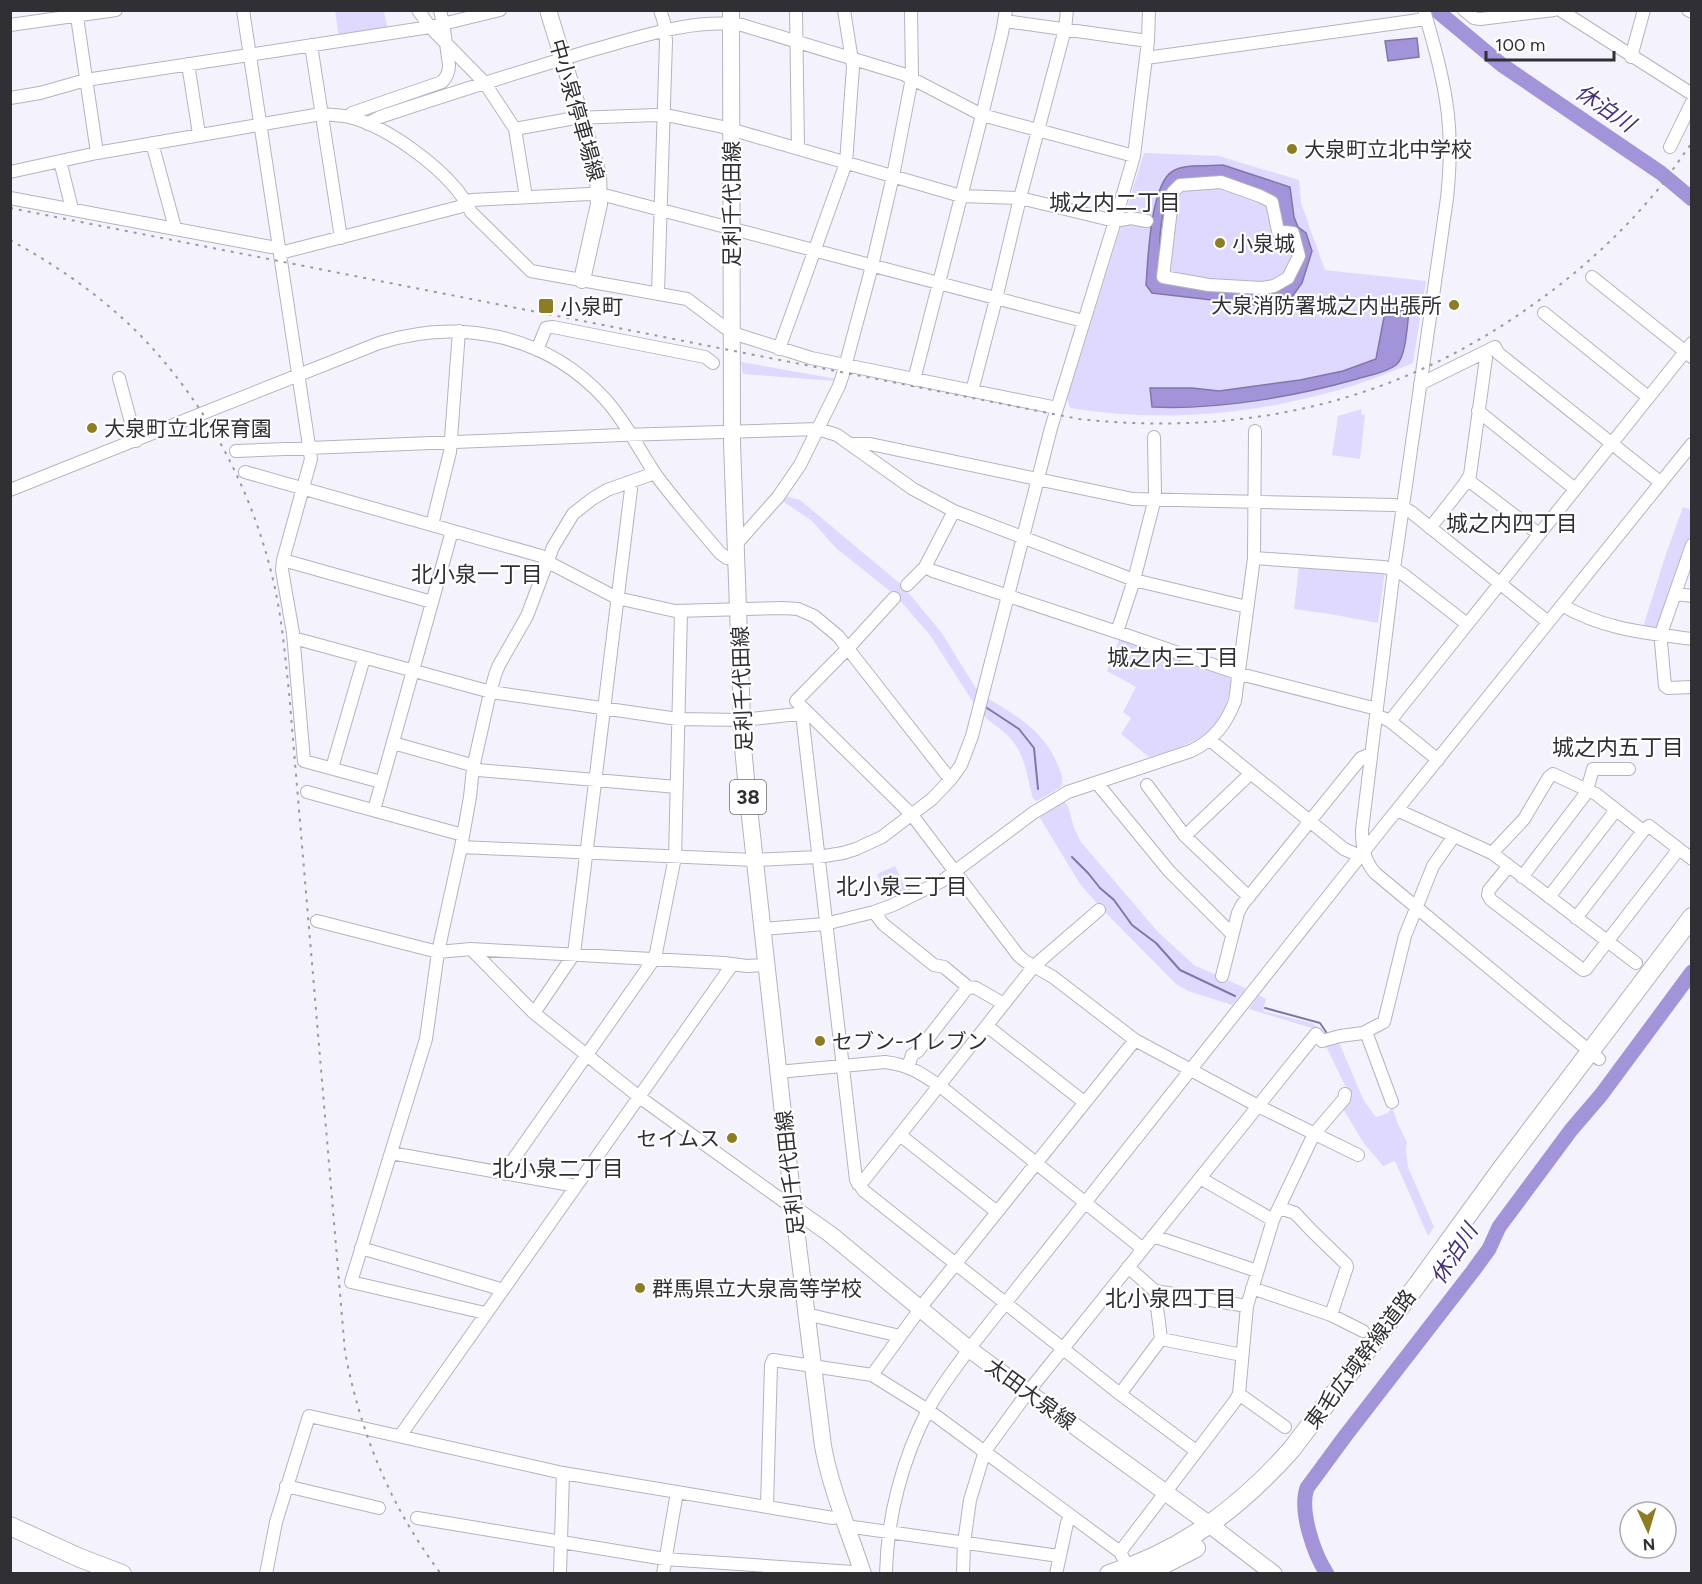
<svg xmlns="http://www.w3.org/2000/svg" width="1702" height="1584" font-family="Figtree,'Noto Sans JP',sans-serif">
  <style>
    .green { fill: #dfd8ff }
    .water { fill: #a394da; stroke: #8076a8; stroke-width: 1.5; fill-rule: evenodd }
    .lines { fill: none; stroke-linecap: round; stroke-linejoin: round }
    .stream { stroke: #8076a8; stroke-width: 2 }
    .river { stroke: #a394da; stroke-width: 15 }
    .minor-casing { stroke: #b5b3bf; stroke-width: 14 }
    .major-casing { stroke: #b5b3bf; stroke-width: 18 }
    .highway-casing { stroke: #b5b3bf; stroke-width: 20 }
    .minor { stroke: #fff; stroke-width: 12 }
    .major { stroke: #fff; stroke-width: 16 }
    .highway { stroke: #fff; stroke-width: 18 }
    .rail { stroke: #9b9aa2; stroke-width: 2; stroke-dasharray: 3 6; stroke-linecap: butt }
    .poi-dot { fill: #8d7c22; stroke: #fff; stroke-width: 2 }
    .labels { text-anchor: middle; dominant-baseline: central; stroke-width: 4.5; stroke-linejoin: round; paint-order: stroke }
    .shield { fill: #fff; stroke: #6d6d71; stroke-width: 1.5 }
    .shield-label { font-size: 20px; font-weight: bold; fill: #2f2f34 }
    .street-label { font-size: 21px; fill: #2f2f34; stroke: #fff }
    .poi-label { font-size: 21px; fill: #2f2f34; stroke: #fff; text-anchor: start }
    .water-label { font-size: 22px; font-style: italic; fill: #472d7f; stroke: #fff }
    .neighbourhood-label { font-size: 22px; fill: #2f2f34; stroke: #fff }
  </style>
  <rect width="100%" height="100%" fill="#f4f3fd"/>
  <path class="green" d="M335,11H384L388,30L339,37Z
    M1144,153L1219,156L1299,180L1301,203L1325,270L1426,281L1413,363C1385,374 1357,386 1327,393C1243,416 1156,422 1070,408L1067,399Z
    M741,362L837,379L836,381L743,374Z
    M1362,409L1361,414L1365,415L1360,459L1332,455L1338,416Z
    M785,496L800,500L903,586L941,632L979,693L975,702H973L971,699L930,635L896,596L836,548L812,521L781,500Z
    M1683,507L1691,510V535L1662,626L1655,630L1643,627L1666,554Z
    M1299,565L1385,571L1378,623L1330,614L1294,609Z
    M1122,638L1227,674L1231,680C1225,734 1197,743 1149,757L1121,734L1131,718L1123,712L1136,687L1107,671L1119,640Z
    M989,699C1019,717 1047,734 1059,768C1062,775 1064,780 1061,787L1037,801L1033,799C1027,777 1025,751 1007,735C999,727 989,722 982,714L983,701Z
    M1062,802H1065L1068,806L1074,828L1081,842L1158,932L1194,965L1245,988V990L1232,1005L1188,991L1176,984L1101,908L1080,884L1040,818L1041,815Z
    M895,866L906,890L888,898L877,874Z
    M1259,995L1266,999L1263,1011L1312,1023L1322,1029L1325,1037L1315,1029L1249,1009Z
    M1338,1040L1364,1101L1376,1117L1388,1113L1392,1107L1398,1124L1407,1142L1406,1149L1408,1167L1434,1227L1428,1236L1395,1161L1383,1166L1363,1142L1342,1107L1349,1094L1326,1046Z"/>
  <path class="water" d="M1417,38L1419,57L1388,61L1385,41Z
    M1223,165L1290,187L1294,217L1298,227L1306,233L1312,251L1302,283L1289,301L1272,307L1152,293L1146,285C1148,260 1150,184 1173,171C1184,164 1209,166 1223,165ZM1221,179L1273,200L1279,229L1299,237L1292,278L1263,292L1160,280V235L1162,219L1170,190Z
    M1386,307L1409,312C1407,325 1406,358 1396,365C1386,373 1369,375 1357,379C1293,397 1218,410 1152,407L1150,388H1192L1219,391L1300,380L1343,371L1376,359Z"/>
  <g class="lines">
    <path class="stream" d="M984,706L1019,729L1034,748L1038,789
      M1072,857L1088,873L1100,888L1114,900L1132,925L1156,943L1180,970L1235,996
      M1265,1008L1320,1023L1328,1035"/>
    <path class="river" d="M1436,10L1502,65L1661,173L1692,199
      M1327,1574C1314,1554 1299,1511 1307,1488L1346,1435L1473,1271L1489,1249L1499,1227L1571,1130L1601,1095L1692,972"/>
    <g class="minor-casing">
      <path id="minor" d="M76,10L97,153
        M243,10L311,459L283,560L282,570L293,633L304,761L381,782
        M418,10L430,27L484,82L515,129L526,197
        M796,10L798,148
        M1424,10C1434,45 1444,79 1448,115C1451,143 1450,170 1447,198L1394,569L1362,830C1362,847 1364,860 1375,873L1599,1059
        M1464,10L1474,18L1480,19L1554,10
        M1560,10L1692,94
        M1688,10L1692,12
        M1005,21L1148,41
        M10,25L116,10
        M311,45L341,238
        M1631,57L1644,10
        M1146,58L1426,19
        M188,64L199,134
        M10,98L40,93L86,80L430,27L500,10
        M349,117L352,113L442,82C447,77 449,72 449,65L444,29L440,10
        M368,124L370,122L380,117C449,94 519,72 589,51C637,38 692,18 742,25L903,74L982,115L1134,156
        M515,129L575,118L656,115L671,116L723,127L961,196L1020,198L1115,221L1131,218L1147,221
        M152,143L174,224V228
        M1670,147L1692,102
        M60,161L72,209
        M10,172L97,153L321,114C330,115 340,115 349,117C389,127 454,174 471,212L531,271L687,299L724,327L739,335L811,358L1057,408
        M1221,182L1260,196L1272,202L1278,231L1293,233L1299,256L1288,278L1274,286L1262,288L1209,285L1163,277L1173,192L1180,185Z
        M10,198L271,247H278
        M280,253L459,207L466,202L472,200L589,194L608,196L1083,321
        M1592,277L1692,357
        M658,293L666,41L664,22L660,10
        M1544,313L1648,397
        M779,349L846,163L853,67L844,10
        M537,350L546,328L553,327L705,357L713,363
        M119,378L136,441
        M914,380L982,115L1002,33L1006,10
        M1420,384L1495,347L1498,353L1660,482
        M972,391L996,299L1020,198L1065,29L1067,10
        M1478,411L1575,489
        M852,444H870L1133,499L1394,505L1403,507L1411,512L1548,622
        M236,451L622,435L818,429L837,435L913,489L954,511L1134,580L1247,607
        M245,472L541,556L546,561L617,598L675,611L783,608L798,609L814,616L838,636L946,774L951,779
        M1468,480L1539,534
        M10,490L379,343C460,317 547,335 605,399C626,422 639,450 656,475C676,502 698,527 720,553L727,558L736,559
        M432,525L450,452L459,331
        M1430,528L1463,486L1470,475L1486,358L1485,352
        M735,542L739,541L778,497L800,465L839,386L843,374L872,266L893,176L912,78L911,10
        M1692,545L1663,628L1661,642L1665,686L1668,688L1692,687
        M1254,558L1383,567L1394,569L1404,575L1467,624
        M283,560L432,602
        M925,567L933,571L1117,632L1240,674L1377,709
        M907,585L925,567L954,511
        M1676,594L1692,596
        M894,598L852,644L796,701L912,815L1018,955L1025,961L1053,977L1135,1040L1258,1106L1358,1155
        M1562,605C1602,629 1646,633 1692,639
        M1117,632L1134,580L1153,506L1155,494L1154,437
        M294,640H301L491,692L678,719L742,720L807,713
        M802,714L856,1180L864,1191L1120,1394L1196,1451
        M1383,718L1390,721L1438,760
        M1390,721L1692,343
        M1210,740L1344,849L1360,856
        M393,743L468,764L478,770L677,787
        M332,768L364,658
        M1099,782L1101,788L1169,871L1232,934
        M1147,785L1185,836L1249,897
        M307,792L463,835
        M374,810L452,531
        M1397,810L1492,853L1636,963
        M1185,836L1250,774
        M461,847L754,860L818,857L843,853L856,849L882,837L932,799L951,779L961,765L972,736L1051,428L1115,221L1134,156L1148,41L1149,10
        M1492,853L1524,819L1549,777L1553,774L1596,794L1643,831L1649,826L1692,859
        M1508,867L1489,890L1488,895L1491,900L1583,970L1586,969L1678,850
        M1522,877L1584,796L1587,790L1593,769H1629
        M1549,897L1616,810
        M874,912L883,924L934,965L944,967L968,987L976,988L1004,1004
        M1576,918L1643,831
        M317,921L438,952L471,949L724,963L747,966L766,965
        M762,929L825,924L874,912L893,905L942,881L1033,813L1068,792L1191,751C1214,740 1226,724 1235,701L1254,558L1255,431
        M471,949L534,1013L638,1096L793,1208
        M1222,976L1238,913L1242,905L1361,758L1371,754
        M534,1013L574,954L631,489L629,482
        M987,1026L1084,1102
        M1366,1032L1392,1102
        M908,1067L912,1055L918,1051L968,987
        M778,1072L885,1062C911,1065 924,1075 945,1090L1143,1249
        M900,1135L997,1212
        M391,1153L576,1186
        M506,1174L508,1167L654,959L656,953L675,857L681,612
        M1200,1178L1273,1220
        M858,1184L864,1180L1034,966L1099,910
        M1280,1208L1295,1213L1311,1230L1346,1264L1347,1267L1331,1315
        M1153,1236L1257,1271
        M361,1248L497,1288
        M1128,1267L1155,1291L1161,1339
        M1252,1288L1331,1315L1363,1331
        M1155,1291L1247,1306
        M485,1313L351,1282L426,1039L438,952L461,847L470,797L473,768L489,697L495,675L499,665L527,616L553,547L573,514L592,499L607,490L655,473
        M806,1314L900,1336
        M872,1375L925,1302L1135,1040
        M1120,1394L1161,1339L1242,1355
        M1239,1394L1285,1427
        M400,1436L732,965
        M286,1486L379,1508
        M767,1506L771,1365L773,1360L872,1375L928,1410L1120,1552L1128,1567
        M417,1518L665,1559L853,1572
        M846,1526L1059,1556
        M1120,1552L1235,1401L1239,1394L1247,1306L1273,1220L1314,1134L1344,1099L1345,1094
        M266,1574L276,1522L309,1416L563,1473L833,1518L842,1516
        M560,1574L563,1473
        M663,1574L677,1492
        M886,1574C887,1518 902,1460 928,1410C939,1388 955,1369 969,1349L1384,826L1692,444
        M963,1574L964,1543L970,1500L985,1451L1028,1392L1316,1034L1322,1041L1340,1036L1363,1033L1384,1022L1405,936L1433,866L1454,836
        M1056,1574L1067,1523L1070,1516"/>
    </g>
    <g class="major-casing">
      <path id="major" d="M548,10L598,174L599,204L582,280
        M731,10L732,443L743,747L747,790L795,1221L823,1446C831,1490 849,1531 863,1574
        M793,1208L830,1234L969,1349L1210,1525L1274,1574"/>
    </g>
    <g class="highway-casing">
      <path id="highway" d="M10,1526L80,1558L122,1574
        M1109,1574C1183,1551 1240,1507 1291,1450L1417,1285L1502,1168L1692,917
        M1145,1574L1196,1548"/>
    </g>
    <use href="#minor" class="minor"/>
    <use href="#major" class="major"/>
    <use href="#highway" class="highway"/>
    <path class="rail" d="M10,208L1079,419C1247,437 1400,402 1538,301C1583,269 1625,230 1660,187C1671,173 1681,157 1692,143
      M10,240C58,266 104,298 142,337C208,406 253,491 274,584C282,619 285,656 289,692L345,1352C361,1435 390,1506 441,1574"/>
  </g>
  <g class="poi-dot">
    <circle cx="1292" cy="149" r="6"/>
    <circle cx="1220" cy="243" r="6"/>
    <circle cx="1454" cy="305" r="6"/>
    <rect x="538" y="298" width="16" height="16" rx="3"/>
    <circle cx="92" cy="428" r="6"/>
    <circle cx="820" cy="1041" r="6"/>
    <circle cx="732" cy="1138" r="6"/>
    <circle cx="640" cy="1288" r="6"/>
  </g>
  <g class="labels">
    <rect class="shield" x="730" y="780" width="36" height="34" rx="4.5"/>
    <g class="shield-label">
      <text x="748" y="797">38</text>
    </g>
    <g class="street-label">
      <text transform="translate(577 110) rotate(74)">中小泉停車場線</text>
      <text transform="translate(731 204) rotate(-90)">足利千代田線</text>
      <text transform="translate(742 689) rotate(-92)">足利千代田線</text>
      <text transform="translate(790 1173) rotate(-96)">足利千代田線</text>
      <text transform="translate(1360 1359) rotate(-53)">東毛広域幹線道路</text>
      <text transform="translate(1031 1394) rotate(36)">太田大泉線</text>
    </g>
    <g class="poi-label">
      <text x="1304" y="149">大泉町立北中学校</text>
      <text x="1232" y="243">小泉城</text>
      <text x="1442" y="305" text-anchor="end">大泉消防署城之内出張所</text>
      <text x="560" y="306">小泉町</text>
      <text x="104" y="428">大泉町立北保育園</text>
      <text x="832" y="1041">セブン-イレブン</text>
      <text x="720" y="1138" text-anchor="end">セイムス</text>
      <text x="652" y="1288">群馬県立大泉高等学校</text>
    </g>
    <g class="water-label">
      <text transform="translate(1605 108) rotate(34)">休泊川</text>
      <text transform="translate(1454 1254) rotate(-57)">休泊川</text>
    </g>
    <g class="neighbourhood-label">
      <text x="1115" y="202">城之内二丁目</text>
      <text x="1512" y="523">城之内四丁目</text>
      <text x="477" y="574">北小泉一丁目</text>
      <text x="1173" y="657">城之内三丁目</text>
      <text x="1618" y="747">城之内五丁目</text>
      <text x="902" y="886">北小泉三丁目</text>
      <text x="558" y="1168">北小泉二丁目</text>
      <text x="1171" y="1298">北小泉四丁目</text>
    </g>
  </g>
  <rect width="1702" height="1584" fill="none" stroke="#2f2f34" stroke-width="24"/>
  <g transform="translate(1648 1530) rotate(176)"><circle r="28" fill="#ffffff" stroke="#acacae" stroke-width="1.5"/>
  <path d="M0-4.5L10 22L0 15L-10 22Z" fill="#8d7c22"/>
  <text y="-9" font-size="16" font-weight="bold" text-anchor="middle" fill="#2f2f34">N</text>
  </g>
  <path d="M1486 51v9h128v-9" fill="none" stroke="#2f2f34" stroke-width="3"/>
  <text x="1495" y="51" font-size="18" fill="#2f2f34" stroke="#ffffff" stroke-width="4.5" paint-order="stroke">100 m</text>
</svg>
